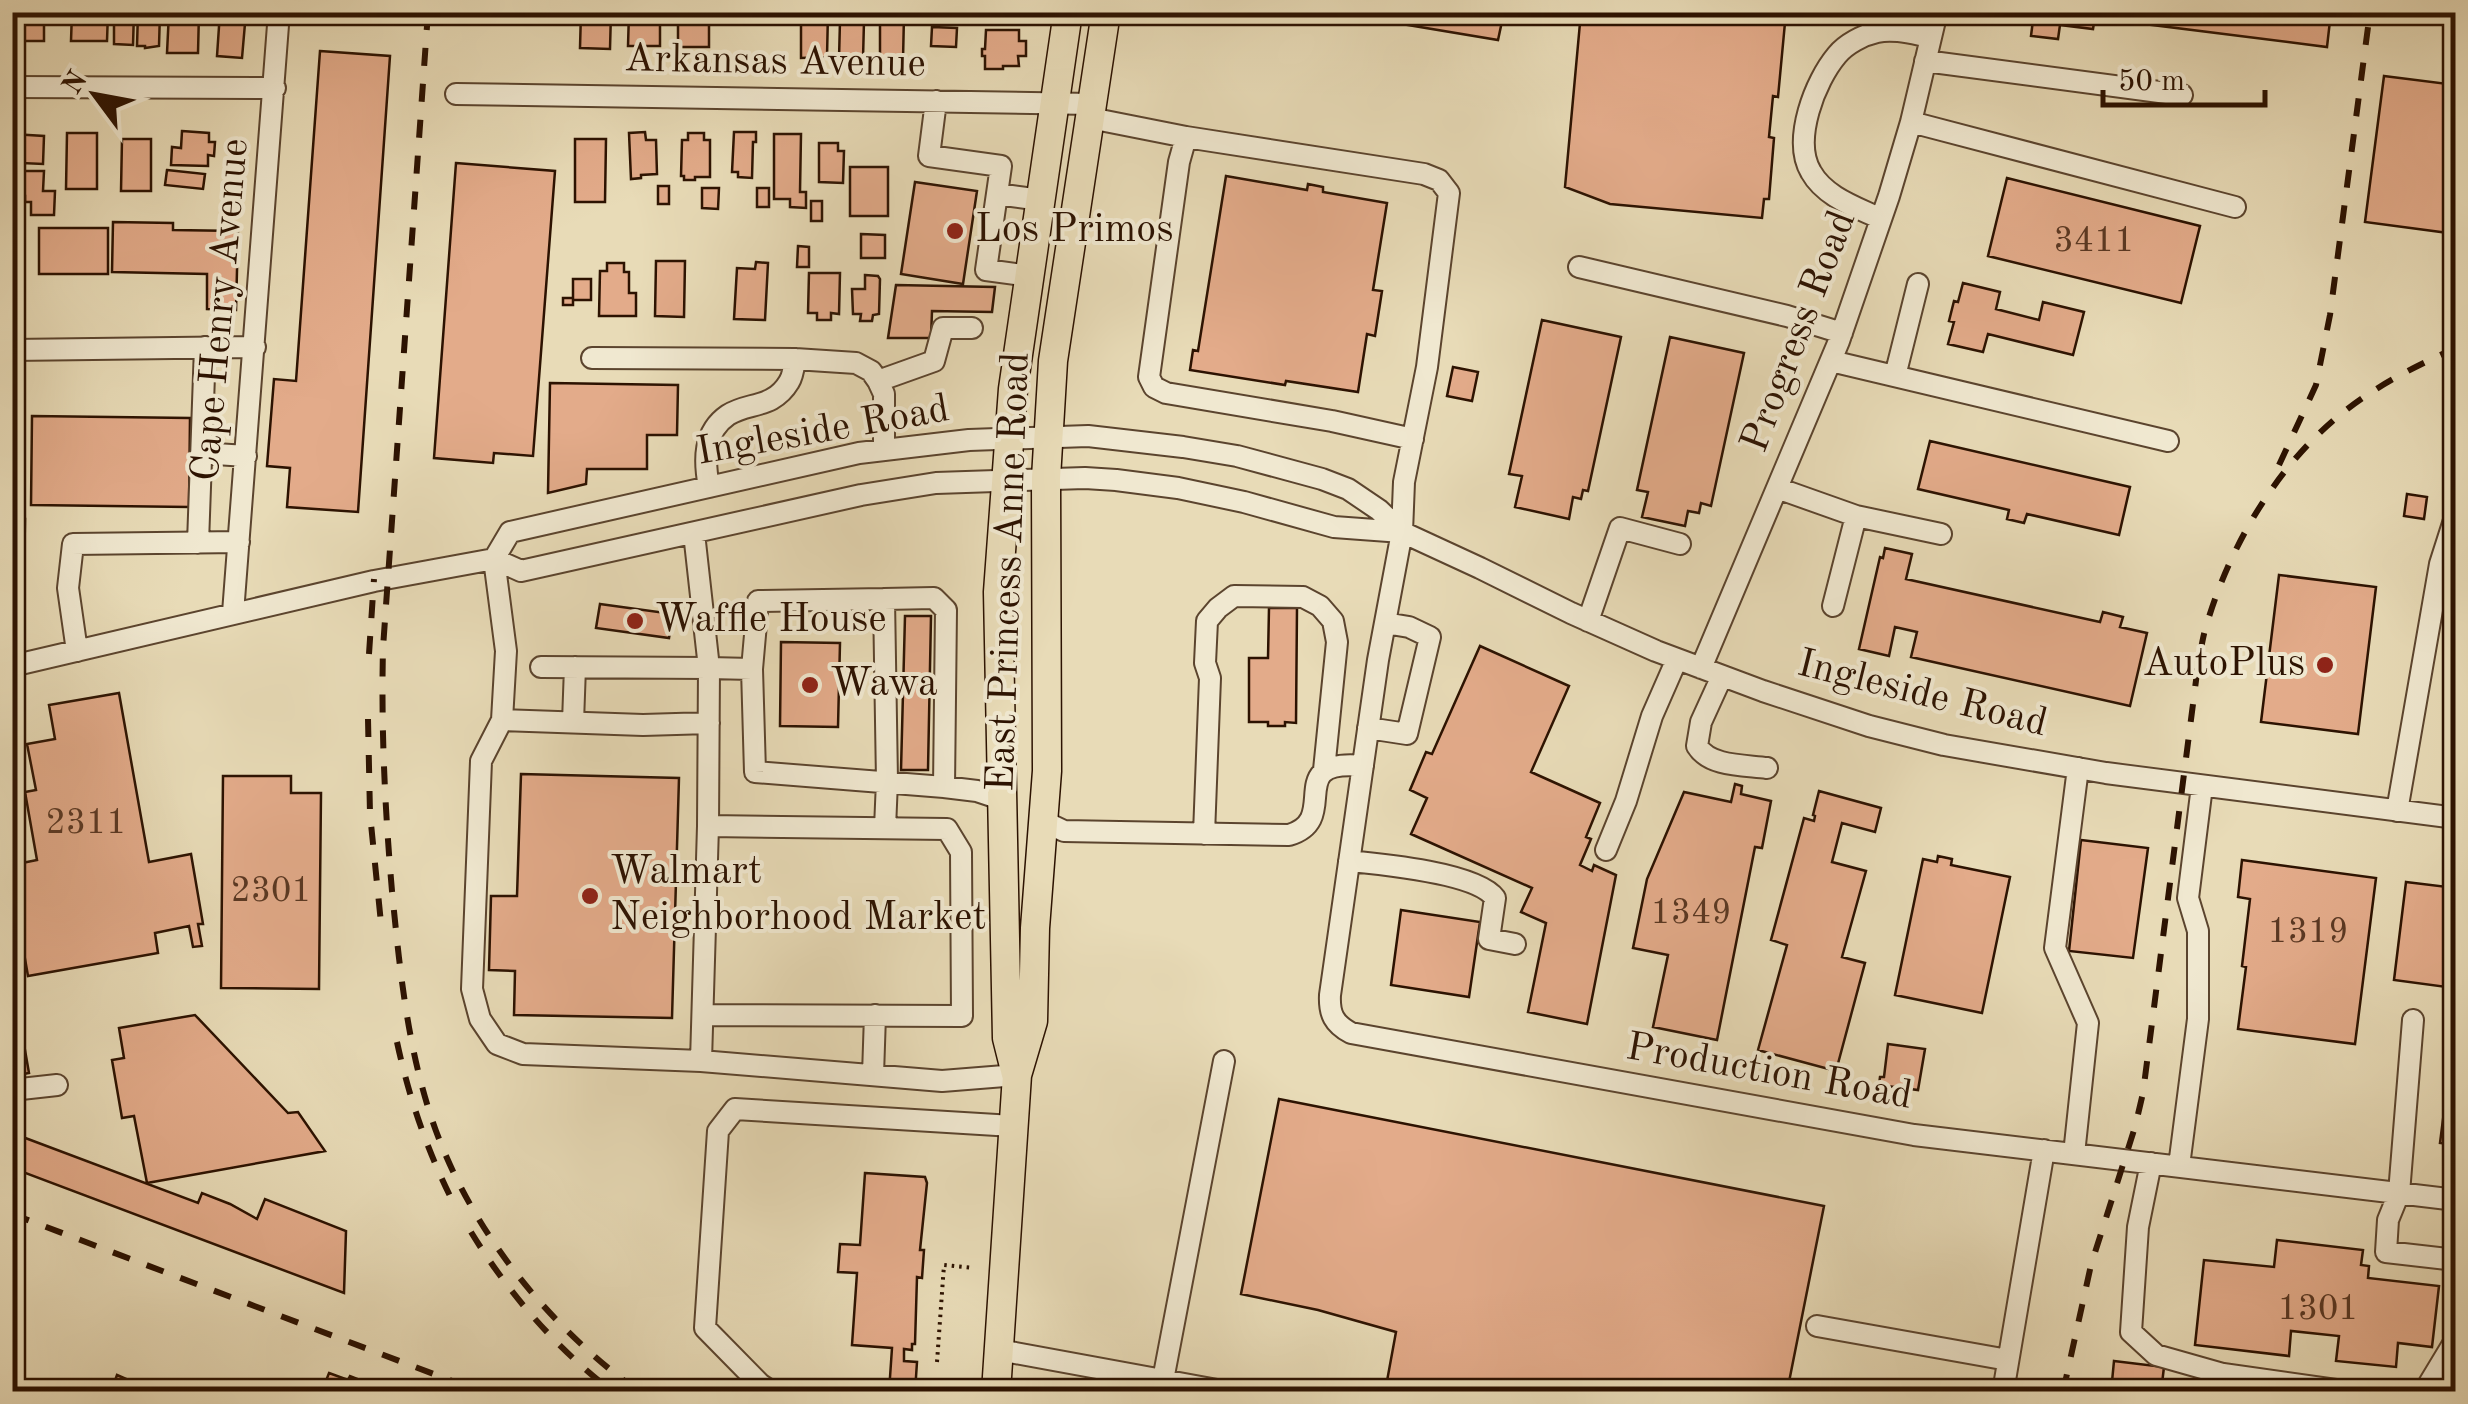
<svg xmlns="http://www.w3.org/2000/svg" width="2468" height="1404" font-family="'Old Standard TT',serif">
  <style>
    .building { fill: #e3ab8a; stroke: #2c1201; stroke-width: 2.5 }
    .lines { fill: none; stroke-linecap: round; stroke-linejoin: round }
    .minor-casing { stroke: #5b442e; stroke-width: 24 }
    .major-casing { stroke: #2c1201; stroke-width: 31 }
    .path { stroke: #2c1201; stroke-width: 4; stroke-dasharray: 2.5 5; stroke-linecap: butt }
    .minor { stroke: #f0e8d0; stroke-width: 20 }
    .major { stroke: #e8dbb7; stroke-width: 28 }
    .rail { stroke: #2c1201; stroke-width: 6; stroke-dasharray: 18 18; stroke-linecap: butt }
    .poi-dot { fill: #8f2418; stroke: #f0e8d0; stroke-width: 4 }
    .labels { text-anchor: middle; dominant-baseline: central; stroke-width: 8; stroke-linejoin: round; paint-order: stroke }
    .number-label { font-size: 35px; fill: #5a3823 }
    .street-label { font-size: 40px; fill: #2c1201; stroke: #f0e8d0 }
    .poi-label { font-size: 40px; fill: #2c1201; stroke: #f0e8d0; text-anchor: start }
  </style>
  <rect width="100%" height="100%" fill="#e8dbb7"/>
  <filter id="stains"><feTurbulence type="fractalNoise" baseFrequency=".002" numOctaves="4"/><feColorMatrix values="0 0 0 0 .2 0 0 0 0 .09 0 0 0 0 .02 0 0 0 .5 -.17"/></filter>
  <radialGradient id="worn" r=".72"><stop offset=".6" stop-color="#630" stop-opacity="0"/><stop offset="1" stop-color="#630" stop-opacity=".3"/></radialGradient>
  <path class="building" d="M12,12H49V19L44,18V41H12Z
    M72,12H108L107,41H71Z
    M114,12H134L133,45L114,44Z
    M138,12H160L159,46L145,48V46H137Z
    M169,12H199L198,53H167Z
    M220,12H246L242,58L217,56Z
    M581,12H611L610,49L580,48Z
    M629,12H660V46H628Z
    M678,12H709V47H678Z
    M801,12H828L827,57L801,58Z
    M1330,12H1504L1498,40Z
    M1581,12H1786L1778,97L1773,96L1769,137L1774,138L1769,199H1764L1762,218L1610,204L1565,187Z
    M2034,12H2331L2327,47L2112,20V22L2106,21L2107,19L2095,17L2093,29L2060,25L2058,39L2031,36Z
    M880,15H904L903,60H880Z
    M840,21H864L863,59H839Z
    M932,27L957,28L956,47L931,46Z
    M986,30H1019V41H1026V56H1018L1019,66H1003V69H985V56H982V49H985Z
    M320,51L390,56L358,512L287,507L290,468L267,466L274,379L296,381Z
    M2384,76L2456,85V234L2365,222Z
    M182,131L209,133V142H215L214,156L208,155V166L171,165L172,147L181,148Z
    M645,132L646,140H656L657,174L641,175V178L631,179L629,133Z
    M734,132H756V142H753L752,178L738,177V172H732Z
    M67,133H97V189H66Z
    M688,133H704V140H710V177H695V180H684V176H681L682,140H688Z
    M12,134L44,136L43,164L22,163V171H44L43,191H55L54,215H31V202H25V196H12Z
    M774,134H801L800,192H806V208L790,207V199H774Z
    M122,139H151V191H121Z
    M575,139H606L605,202H575Z
    M819,143H838V151H844L843,183L819,182Z
    M456,163L555,171L533,456L494,453L493,463L434,458Z
    M850,167H888V216H850Z
    M167,170L205,174L203,189L165,185Z
    M1226,176L1307,190L1308,184L1323,187V192L1387,203L1373,290L1382,291L1375,336L1367,334L1358,392L1286,381L1285,385L1190,370L1193,350L1198,351Z
    M2007,178L2200,226L2181,303L1988,256Z
    M915,182L977,191L963,284L901,274Z
    M658,186H669V204H658Z
    M702,188H719L718,209L702,208Z
    M757,188H769V207H757Z
    M811,201H822V221H811Z
    M113,222L173,223V230L238,231L236,310L207,309V274L112,272Z
    M39,228H108V274H39Z
    M861,234L885,235V258H861Z
    M798,246L809,247V267H797Z
    M656,261H685L684,317L655,316Z
    M756,262L768,263L765,320L734,319L737,268L755,269Z
    M607,263H624V272H629V293H636V316H599L600,271H607Z
    M809,273H840L839,314L831,313V320H817V313H808Z
    M865,275L878,276L880,279L879,314L873,315L872,321H860L861,314H853L852,289H865Z
    M573,279H591V300H573V305H563V298H573Z
    M1963,283L2000,292L1996,309L2039,320L2043,302L2084,312L2073,355L1988,334L1983,352L1948,344L1954,322L1949,321L1954,301L1958,302Z
    M896,285L995,287L992,312L932,311L931,338H888Z
    M1542,320L1621,337L1588,491L1583,490L1581,499L1573,497L1569,519L1515,507L1522,476L1509,474Z
    M1670,337L1744,353L1711,506L1701,503L1699,513L1688,511L1685,526L1642,517L1648,492L1637,490Z
    M1453,367L1478,372L1472,401L1447,396Z
    M550,383L678,385L677,435H647V469H587L586,484L548,493Z
    M32,416L190,418L189,507L31,505Z
    M1930,441L2130,487L2119,535L2027,514L2024,523L2007,519L2009,510L1918,489Z
    M2407,494L2427,497L2424,519L2404,516Z
    M12,519H25L24,579L12,578Z
    M1885,548L1912,554L1906,579L2100,622L2103,612L2123,617L2120,627L2147,633L2130,706L1911,657L1917,632L1895,627L1889,656L1859,649L1880,557L1883,558Z
    M2279,575L2376,587L2358,734L2261,722Z
    M600,604L673,614L669,638L596,628Z
    M1269,608H1297L1296,723L1285,722V726H1268V722H1249V658H1268Z
    M905,616H931L928,770H901Z
    M781,642L840,643L838,727L780,726Z
    M1480,646L1569,686L1531,772L1600,803L1586,837L1591,839L1580,865L1592,871L1594,865L1616,875L1587,1024L1528,1012L1546,923L1521,912L1532,888L1411,834L1427,798L1410,790L1426,752L1432,754Z
    M119,693L149,862L191,854L203,924H198L202,946L193,947L189,926L155,933L158,953L28,976L12,885V865L37,860L25,792L36,790L27,744L55,739L49,705Z
    M521,774L679,778L672,1018L514,1015L515,971L489,970L491,896H517Z
    M223,776H291V793H321L319,989L221,988Z
    M1735,784L1742,786L1741,794L1771,801L1762,848L1755,847L1717,1040L1653,1027L1668,955L1633,948L1647,879L1684,792L1731,802Z
    M1819,791L1881,808L1875,832L1842,823L1832,862L1866,871L1842,957L1865,963L1836,1071L1758,1050L1787,945L1771,940L1804,818L1814,821L1815,816L1813,815Z
    M2081,840L2148,848L2133,958L2069,951Z
    M1938,856L1952,859L1951,865L2010,877L1982,1013L1895,995L1923,859L1937,862Z
    M2242,860L2376,878L2355,1044L2238,1029L2246,967L2242,966L2250,899L2238,897Z
    M2406,882L2456,888V1000L2446,998L2447,987L2394,980Z
    M1401,910L1480,922L1469,997L1391,985Z
    M195,1015L288,1113L298,1112L325,1151L147,1183L134,1116L122,1118L112,1060L124,1058L119,1028Z
    M2456,1017V1145L2440,1143Z
    M22,1033L29,1073L12,1076V1035Z
    M1888,1044L1925,1049L1918,1090L1879,1085L1880,1077H1884Z
    M1279,1099L1824,1206L1787,1392H1385L1396,1332L1318,1310L1241,1294Z
    M12,1133L198,1203L202,1193L230,1204L257,1219L265,1199L346,1231L344,1293L12,1168Z
    M865,1173L925,1177L927,1183L920,1250H924L922,1278L917,1277L915,1344H912V1350L904,1349V1361L917,1362L915,1392H889L892,1348L852,1345L857,1273L838,1272L840,1244L860,1245Z
    M2277,1240L2363,1250L2361,1265L2369,1266L2368,1278L2439,1286L2432,1347L2398,1343L2396,1367L2336,1361L2339,1336L2291,1331L2289,1356L2195,1345L2204,1260L2274,1267Z
    M2114,1361L2164,1367L2161,1392H2111Z
    M329,1373L348,1380L350,1376L365,1382L361,1392H339L324,1386Z
    M117,1375L133,1382L129,1392H111Z"/>
  <g class="lines">
    <g class="minor-casing">
      <path id="minor" d="M2451,12L2456,17
        M1925,61L2182,95
        M12,87L275,88
        M456,94L1092,104
        M936,101L929,156L1001,166L986,270L1030,276
        M1090,118L1186,137
        M1911,122L2235,207
        M997,194L1041,200
        M1881,219C1856,207 1825,197 1811,172C1792,140 1815,81 1837,55C1846,44 1863,35 1877,32C1894,28 1914,34 1931,37
        M1579,267L1787,316L1842,333
        M12,350L255,347
        M592,358L795,359L856,363L871,371L878,381L884,394V449
        M1831,361L2168,441
        M1895,376L1918,284
        M878,381L934,361L943,328H972
        M1413,439L1332,421L1166,393L1154,387L1149,377L1179,162L1186,137L1424,174L1439,180L1449,193L1427,367L1404,482L1402,532L1378,660L1330,995C1329,1014 1334,1024 1351,1033L1914,1135L2456,1200
        M201,453L246,456
        M709,487C704,461 703,432 728,415C748,402 773,409 789,382C793,376 794,366 795,359
        M1777,488L1856,516L1833,606
        M1856,516L1941,534
        M694,533L709,668L752,669L755,772L944,787L977,791L1001,799
        M198,543L205,347
        M494,559L510,532L859,453L969,440L1088,436L1183,447L1237,456L1322,479L1348,489L1379,510L1402,532
        M494,559L506,651L502,720L643,725L709,723
        M884,599L934,598L946,610L944,787
        M233,613L279,12
        M1588,621L1620,528L1680,544
        M77,651L68,588L73,544L239,542
        M12,666L374,581L494,559L521,571L861,495L936,483L1085,478L1116,480L1178,488L1244,502L1334,527L1402,532L1480,568L1571,613L1656,651L1763,691L1869,726L1944,745L2106,773L2456,818
        M541,667L709,668L708,826L701,1061L942,1081L1017,1075
        M1701,668L1839,341L1889,196L1911,122L1937,12
        M752,669L758,601L884,599L887,781L885,828
        M1722,676L1701,722L1697,746C1710,767 1745,765 1767,768
        M502,720L481,761L472,989L480,1019L497,1044L523,1054L701,1061
        M573,722L575,667
        M1368,728L1407,734L1430,637L1409,627L1385,623
        M2397,811L2440,564L2456,514
        M1043,821L1064,831L1289,835C1343,819 1281,758 1363,766
        M1204,834L1210,678L1205,663L1207,621L1218,608L1234,596L1303,597L1320,606L1333,621L1337,642L1324,770
        M1606,850L1626,801L1652,716L1677,659
        M1349,861C1380,864 1477,873 1495,898L1489,939L1515,944
        M703,1015L962,1016L961,852L947,829L708,826
        M2413,1020L2399,1193L2388,1220L2386,1252L2456,1260
        M873,1075L875,1015
        M12,1090L57,1085
        M2074,1154L2088,1023L2055,948L2078,768
        M2151,1163L2138,1227L2131,1332L2156,1355L2223,1374L2350,1392
        M2179,1166L2198,1019V931L2188,898L2202,786
        M1817,1326L2008,1360
        M999,1350L1228,1392
        M1163,1380L1224,1061
        M772,1392L760,1384L705,1328L718,1131L735,1109L1013,1126
        M2003,1392L2044,1150
        M2424,1392L2456,1339"/>
    </g>
    <g class="major-casing">
      <path id="major" d="M1016,1074L1007,1038L998,592L1013,389L1068,12
        M996,1392L1017,1075L1033,1021L1035,928L1047,771L1046,478L1053,361L1106,12"/>
    </g>
    <path class="path" d="M937,1362L944,1265L973,1268"/>
    <use href="#minor" class="minor"/>
    <use href="#major" class="major"/>
    <path class="rail" d="M428,12L383,648C381,730 385,810 392,891C400,972 408,1054 436,1131C475,1236 549,1326 639,1392
      M2279,465L2316,385L2330,315L2370,12
      M369,654L374,579
      M368,719L370,814L381,923
      M397,1042C409,1098 427,1150 453,1202
      M12,1214L481,1392
      M471,1232C509,1294 555,1347 613,1392
      M2063,1392L2091,1265L2135,1127L2143,1093L2198,665C2201,650 2203,634 2208,620C2232,542 2278,465 2341,414C2376,386 2415,366 2456,348"/>
  </g>
  <g class="poi-dot">
    <circle cx="955" cy="231" r="10"/>
    <circle cx="635" cy="621" r="10"/>
    <circle cx="2325" cy="665" r="10"/>
    <circle cx="810" cy="685" r="10"/>
    <circle cx="590" cy="896" r="10"/>
  </g>
  <g class="labels">
    <g class="number-label">
      <text x="2094" y="241">3411</text>
      <text x="86" y="823">2311</text>
      <text x="271" y="891">2301</text>
      <text x="1691" y="913">1349</text>
      <text x="2308" y="932">1319</text>
      <text x="2318" y="1309">1301</text>
    </g>
    <g class="street-label">
      <text transform="translate(775 63) rotate(1)">Arkansas Avenue</text>
      <text transform="translate(222 310) rotate(-85)">Cape Henry Avenue</text>
      <text transform="translate(1800 332) rotate(-69)">Progress Road</text>
      <text transform="translate(823 432) rotate(-10)">Ingleside Road</text>
      <text transform="translate(1010 572) rotate(-88)">East Princess Anne Road</text>
      <text transform="translate(1922 695) rotate(14)">Ingleside Road</text>
      <text transform="translate(1769 1073) rotate(10)">Production Road</text>
    </g>
    <g class="poi-label">
      <text x="975" y="231">Los Primos</text>
      <text x="655" y="621">Waffle House</text>
      <text x="2305" y="665" text-anchor="end">AutoPlus</text>
      <text x="830" y="685">Wawa</text>
      <text x="610" y="873">Walmart<tspan x="610" dy="46">Neighborhood Market</tspan></text>
    </g>
  </g>
  <rect width="2468" height="1404" fill="none" stroke="#e8dbb7" stroke-width="50"/>
  <rect x="15" y="15" width="2438" height="1374" fill="none" stroke="#2c1201" stroke-width="5"/>
  <rect x="25" y="25" width="2418" height="1354" fill="none" stroke="#2c1201" stroke-width="2.5"/>
  <g transform="translate(95 95) rotate(302)" stroke="#f0e8d0" stroke-width="8" paint-order="stroke">
  <path d="M0-8L18 38L0 25L-18 38Z" fill="#2c1201"/>
  <text y="-15" font-size="28" font-weight="bold" text-anchor="middle" fill="#2c1201">N</text>
  </g>
  <path d="M2103 90v15h162v-15" fill="none" stroke="#2c1201" stroke-width="5"/>
  <text x="2118" y="90" font-size="30" fill="#2c1201" stroke="#f0e8d0" stroke-width="8" paint-order="stroke">50 m</text>
  <rect width="100%" height="100%" filter="url(#stains)"/>
  <rect width="100%" height="100%" fill="url(#worn)"/>
</svg>
